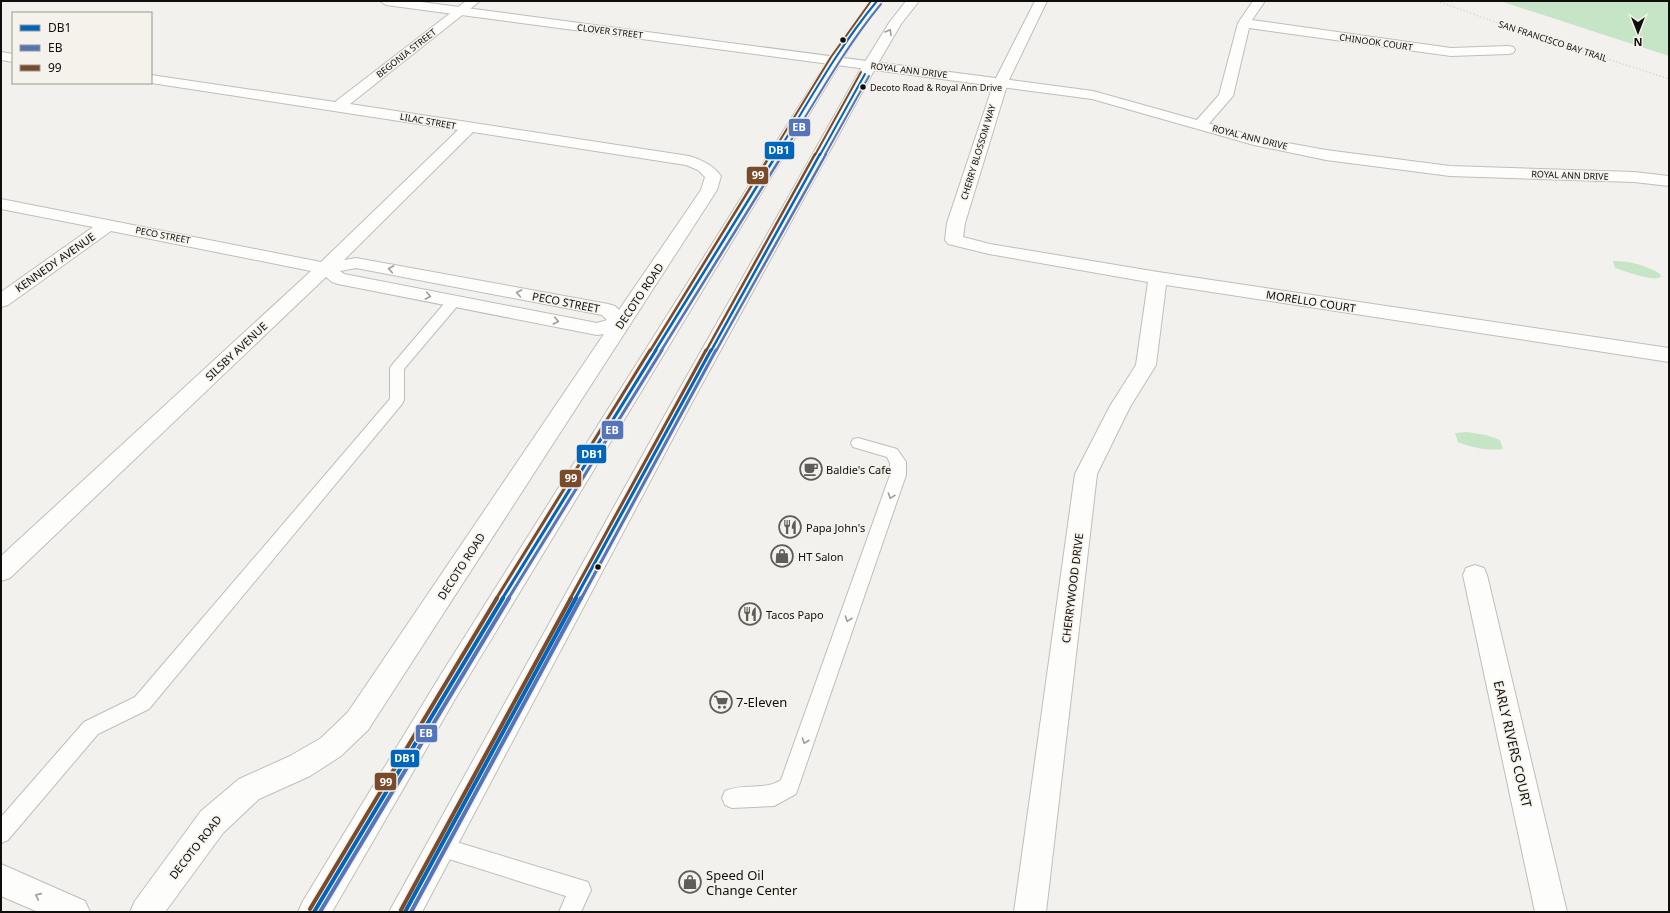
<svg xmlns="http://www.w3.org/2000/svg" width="1670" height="913" font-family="'Noto Sans',sans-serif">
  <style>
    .water { fill: #c6e4c6 }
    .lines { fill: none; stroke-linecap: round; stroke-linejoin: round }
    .lane-casing { stroke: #bfbeba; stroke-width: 2 }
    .street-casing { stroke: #bfbeba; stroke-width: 2 }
    .secondary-casing { stroke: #bfbeba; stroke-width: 2 }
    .primary-casing { stroke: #bfbeba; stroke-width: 2 }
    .path { stroke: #dadad9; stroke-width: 1.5; stroke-dasharray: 1.5 2; stroke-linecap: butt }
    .lane { fill: #fdfdfc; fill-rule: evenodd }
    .street { fill: #fdfdfc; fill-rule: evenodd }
    .secondary { fill: #fdfdfc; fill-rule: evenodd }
    .primary { fill: #fdfdfc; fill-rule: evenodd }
    .bus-1-far3-casing { stroke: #f5f2eb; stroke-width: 4 }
    .bus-1-far2-casing { stroke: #f5f2eb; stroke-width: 5 }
    .bus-1-far1-casing { stroke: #f5f2eb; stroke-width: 6 }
    .bus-1-casing { stroke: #f5f2eb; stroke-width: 7 }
    .bus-2-far3-casing { stroke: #f5f2eb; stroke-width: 4 }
    .bus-2-far2-casing { stroke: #f5f2eb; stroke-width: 5 }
    .bus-2-far1-casing { stroke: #f5f2eb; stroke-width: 6 }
    .bus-2-casing { stroke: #f5f2eb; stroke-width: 7 }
    .bus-3-far3-casing { stroke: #f5f2eb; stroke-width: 4 }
    .bus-3-far2-casing { stroke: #f5f2eb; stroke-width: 5 }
    .bus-3-far1-casing { stroke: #f5f2eb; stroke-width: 6 }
    .bus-3-casing { stroke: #f5f2eb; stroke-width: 7 }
    .bus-1-far3 { stroke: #0065bd; stroke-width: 2 }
    .bus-1-far2 { stroke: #0065bd; stroke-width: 2.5 }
    .bus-1-far1 { stroke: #0065bd; stroke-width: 3 }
    .bus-1 { stroke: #0065bd; stroke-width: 4 }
    .bus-2-far3 { stroke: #5674b9; stroke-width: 2 }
    .bus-2-far2 { stroke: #5674b9; stroke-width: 2.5 }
    .bus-2-far1 { stroke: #5674b9; stroke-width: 3 }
    .bus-2 { stroke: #5674b9; stroke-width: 4 }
    .bus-3-far3 { stroke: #7a4b2a; stroke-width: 2 }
    .bus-3-far2 { stroke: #7a4b2a; stroke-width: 2.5 }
    .bus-3-far1 { stroke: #7a4b2a; stroke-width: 3 }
    .bus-3 { stroke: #7a4b2a; stroke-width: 4 }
    .oneway { stroke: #9e9d9c }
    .bus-dot { fill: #0f0e0b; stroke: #f5f2eb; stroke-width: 1.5 }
    .labels { text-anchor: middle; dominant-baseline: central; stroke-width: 3; stroke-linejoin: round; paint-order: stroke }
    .far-street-label { font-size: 9px; fill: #0f0e0b; stroke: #f5f2eb }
    .far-bus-label { font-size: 9px; fill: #0f0e0b; stroke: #f5f2eb; text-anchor: start }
    .street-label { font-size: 11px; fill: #0f0e0b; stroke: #f5f2eb }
    .poi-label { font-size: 11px; fill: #0f0e0b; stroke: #f5f2eb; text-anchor: start }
    .near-poi-label { font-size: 13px; fill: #0f0e0b; stroke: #f5f2eb; text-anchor: start }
    .near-street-label { font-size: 13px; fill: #0f0e0b; stroke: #f5f2eb }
    .line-badge { stroke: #f5f2eb; stroke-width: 1.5 }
    .badge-label { font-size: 11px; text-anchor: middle; font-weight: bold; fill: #fff }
  </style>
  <rect width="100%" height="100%" fill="#f3f1ed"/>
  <path class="water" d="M1500,1H1669V56Z
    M1613,261C1630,261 1646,265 1660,274L1661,277C1653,282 1625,271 1615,268Z
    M1467,432L1486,435L1500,440L1503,449C1487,451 1473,448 1458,442L1455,433Z"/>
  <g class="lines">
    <g class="lane-casing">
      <path id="lane" d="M454,297L459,298L460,301L459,304L404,369V400L402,404L149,709L98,734L8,840L1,843V817L84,722L135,697L390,399V368L392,365L449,298Z
        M858,438L897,449L906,462V475L796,794L774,806L732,808L725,805L722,798L725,791C743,783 764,791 781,780L890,475V463L887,457L853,447L851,443L853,439Z
        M440,837L588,882L591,890L581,912H559L566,896L433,854L430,847L433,840Z"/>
    </g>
    <g class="street-casing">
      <path id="street" d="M466,1H480L350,104L689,156C702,160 713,165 721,176L717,190L368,730L341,756L310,776L259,799L223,833L165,912H130L135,901L201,811L239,779L290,756L321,738L348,712L604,334L597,335L338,284L332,282L326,277L10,578L1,581V556L311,271L111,231L8,305L1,307V292L93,227L1,209V199L321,262L458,130L151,83V75L335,102ZM473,132L686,165L698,170L705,177L701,190L619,310L615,306L608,304L356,258L344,260ZM356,268L602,315L607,320L597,323L344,274L340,271Z
        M1035,1H1047L1008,82L965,223L963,237L990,244L1158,272L1669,348V362L1166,285L1156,365L1130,407L1097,474L1046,912H1014L1075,474L1110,406L1136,365L1148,282L989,254L948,244L945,240L947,223L994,82Z
        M1253,1H1265L1252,20L1451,48L1508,46L1513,47L1515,50L1513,53L1508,54L1451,56L1249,28L1233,96L1205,128H1195L1193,125L1195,122L1219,95L1238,23Z
        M1,52L13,54V62L1,60Z
        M1475,565L1484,568L1487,575L1567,912H1535L1463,575L1466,568Z"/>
    </g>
    <g class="secondary-casing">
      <path id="secondary" d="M380,1H414L1093,91L1261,138L1326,150L1450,166L1634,172L1669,176V186L1634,182L1450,176L1326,160L1254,145L1092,99L386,5Z
        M1,864L85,901L90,912H38L1,896Z"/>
    </g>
    <g class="primary-casing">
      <path id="primary" d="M870,1H883L868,20L842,60L458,694L332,912H298L303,901L440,676L828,60Z
        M906,1H919L901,24L877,65L690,406L422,912H389L670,406L863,65L889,23Z"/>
    </g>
    <path class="path" d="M1437,1L1509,27L1669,79"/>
    <use href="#lane" class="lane"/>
    <use href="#street" class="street"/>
    <use href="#secondary" class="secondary"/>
    <use href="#primary" class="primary"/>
    <g class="bus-1-far3-casing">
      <path id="bus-1-far3" d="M776,155C808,103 838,48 877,1
        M820,155L865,74"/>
    </g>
    <g class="bus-1-far2-casing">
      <path id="bus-1-far2" d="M655,351L777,154
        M711,351L820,154"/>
    </g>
    <g class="bus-1-far1-casing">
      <path id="bus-1-far1" d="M502,599L656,350
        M575,599L711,350"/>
    </g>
    <g class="bus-1-casing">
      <path id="bus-1" d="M314,912L503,598
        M405,912L576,598"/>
    </g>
    <g class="bus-2-far3-casing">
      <path id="bus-2-far3" d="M782,155C814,104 843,50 881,4
        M825,155L869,76"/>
    </g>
    <g class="bus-2-far2-casing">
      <path id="bus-2-far2" d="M661,351L783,154
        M716,351L826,154"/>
    </g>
    <g class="bus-2-far1-casing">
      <path id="bus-2-far1" d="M508,599L662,350
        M581,599L716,350"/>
    </g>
    <g class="bus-2-casing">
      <path id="bus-2" d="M320,912L509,598
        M411,912L581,598"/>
    </g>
    <g class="bus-3-far3-casing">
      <path id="bus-3-far3" d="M771,155L831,57L871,1
        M815,155L861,72"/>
    </g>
    <g class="bus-3-far2-casing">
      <path id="bus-3-far2" d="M650,351L771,154
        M706,351L815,154"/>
    </g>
    <g class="bus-3-far1-casing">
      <path id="bus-3-far1" d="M496,599L650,350
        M570,599L706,350"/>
    </g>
    <g class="bus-3-casing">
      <path id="bus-3" d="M310,909L497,598
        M401,910L571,598"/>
    </g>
    <use href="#bus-1-far3" class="bus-1-far3"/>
    <use href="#bus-1-far2" class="bus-1-far2"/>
    <use href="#bus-1-far1" class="bus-1-far1"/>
    <use href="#bus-1" class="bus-1"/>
    <use href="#bus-2-far3" class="bus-2-far3"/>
    <use href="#bus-2-far2" class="bus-2-far2"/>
    <use href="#bus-2-far1" class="bus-2-far1"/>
    <use href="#bus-2" class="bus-2"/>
    <use href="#bus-3-far3" class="bus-3-far3"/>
    <use href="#bus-3-far2" class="bus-3-far2"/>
    <use href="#bus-3-far1" class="bus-3-far1"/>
    <use href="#bus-3" class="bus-3"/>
  </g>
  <defs><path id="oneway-chevron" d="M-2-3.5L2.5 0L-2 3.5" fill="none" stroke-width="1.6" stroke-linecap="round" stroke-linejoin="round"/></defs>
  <g class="oneway">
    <use href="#oneway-chevron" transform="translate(889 32) rotate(-59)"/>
    <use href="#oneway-chevron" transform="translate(391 269) rotate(-169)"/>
    <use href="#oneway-chevron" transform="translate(519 293) rotate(-169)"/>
    <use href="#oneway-chevron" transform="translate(428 296) rotate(11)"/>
    <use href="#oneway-chevron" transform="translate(556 321) rotate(11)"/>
    <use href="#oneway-chevron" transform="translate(891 496) rotate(109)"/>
    <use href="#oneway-chevron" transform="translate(848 619) rotate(109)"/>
    <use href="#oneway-chevron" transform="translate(805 741) rotate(109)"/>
    <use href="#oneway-chevron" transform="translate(38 896) rotate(-156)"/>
  </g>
  <defs>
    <g id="cafe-ring" transform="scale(1.15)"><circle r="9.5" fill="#f5f2eb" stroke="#5f5d5a" stroke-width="1.5"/><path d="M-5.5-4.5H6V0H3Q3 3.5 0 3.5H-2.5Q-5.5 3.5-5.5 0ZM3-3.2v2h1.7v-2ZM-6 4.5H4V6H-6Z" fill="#5f5d5a"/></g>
    <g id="restaurant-ring" transform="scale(1.15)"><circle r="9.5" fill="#f5f2eb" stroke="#5f5d5a" stroke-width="1.5"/><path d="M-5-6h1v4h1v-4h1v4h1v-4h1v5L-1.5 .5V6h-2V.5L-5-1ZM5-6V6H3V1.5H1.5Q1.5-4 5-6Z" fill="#5f5d5a"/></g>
    <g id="shop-ring" transform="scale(1.15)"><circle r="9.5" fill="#f5f2eb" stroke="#5f5d5a" stroke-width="1.5"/><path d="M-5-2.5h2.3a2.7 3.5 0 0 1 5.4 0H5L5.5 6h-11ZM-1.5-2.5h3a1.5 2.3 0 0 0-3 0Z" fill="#5f5d5a"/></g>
    <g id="supermarket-ring" transform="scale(1.15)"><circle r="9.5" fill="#f5f2eb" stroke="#5f5d5a" stroke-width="1.5"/><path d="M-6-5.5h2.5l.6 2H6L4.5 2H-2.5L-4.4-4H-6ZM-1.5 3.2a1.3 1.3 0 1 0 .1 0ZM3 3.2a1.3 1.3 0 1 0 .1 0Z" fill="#5f5d5a"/></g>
  </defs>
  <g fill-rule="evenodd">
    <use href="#cafe-ring" x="811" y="469"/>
    <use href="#restaurant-ring" x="790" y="527"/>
    <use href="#shop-ring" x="782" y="556"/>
    <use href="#restaurant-ring" x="750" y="614"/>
    <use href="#supermarket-ring" x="721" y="702"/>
    <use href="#shop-ring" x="690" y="882"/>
  </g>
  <g class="bus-dot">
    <circle cx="843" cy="40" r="3.5"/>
    <circle cx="863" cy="87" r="3.5"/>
    <circle cx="598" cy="567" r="3.5"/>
  </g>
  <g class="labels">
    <g class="far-street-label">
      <text transform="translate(610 31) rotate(7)">CLOVER STREET</text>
      <text transform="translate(1553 41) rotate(18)">SAN FRANCISCO BAY TRAIL</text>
      <text transform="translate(1376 42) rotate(8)">CHINOOK COURT</text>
      <text transform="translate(406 53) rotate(-38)">BEGONIA STREET</text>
      <text transform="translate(909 70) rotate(7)">ROYAL ANN DRIVE</text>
      <text transform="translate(428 121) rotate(10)">LILAC STREET</text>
      <text transform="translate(1250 137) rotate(14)">ROYAL ANN DRIVE</text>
      <text transform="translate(978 152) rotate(-73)">CHERRY BLOSSOM WAY</text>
      <text transform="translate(1570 175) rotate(2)">ROYAL ANN DRIVE</text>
      <text transform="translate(163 235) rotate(11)">PECO STREET</text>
    </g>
    <g class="far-bus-label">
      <text x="870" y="87">Decoto Road &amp; Royal Ann Drive</text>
    </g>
    <g class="street-label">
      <text transform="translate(55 262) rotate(-35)">KENNEDY AVENUE</text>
      <text transform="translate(639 296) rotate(-56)">DECOTO ROAD</text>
      <text transform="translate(1311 301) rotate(9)">MORELLO COURT</text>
      <text transform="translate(566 302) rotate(11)">PECO STREET</text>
      <text transform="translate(236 351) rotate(-43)">SILSBY AVENUE</text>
      <text transform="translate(461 566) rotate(-57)">DECOTO ROAD</text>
      <text transform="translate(1072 588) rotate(-83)">CHERRYWOOD DRIVE</text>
      <text transform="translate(195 847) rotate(-52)">DECOTO ROAD</text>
    </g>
    <g class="poi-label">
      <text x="826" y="469">Baldie's Cafe</text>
      <text x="806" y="527">Papa John's</text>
      <text x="798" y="556">HT Salon</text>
      <text x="766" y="614">Tacos Papo</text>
    </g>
    <g class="near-poi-label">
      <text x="736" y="702">7-Eleven</text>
      <text x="706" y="875">Speed Oil<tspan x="706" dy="15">Change Center</tspan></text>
    </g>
    <g class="near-street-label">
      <text transform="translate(1513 744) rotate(77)">EARLY RIVERS COURT</text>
    </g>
  </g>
  <g class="line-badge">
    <rect x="788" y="118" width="23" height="19" rx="4" fill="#5674b9"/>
    <rect x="764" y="141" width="31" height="19" rx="4" fill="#0065bd"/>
    <rect x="746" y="166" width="23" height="19" rx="4" fill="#7a4b2a"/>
    <rect x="601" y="420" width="23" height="20" rx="4" fill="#5674b9"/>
    <rect x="576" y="444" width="31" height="20" rx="4" fill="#0065bd"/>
    <rect x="559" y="469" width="23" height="19" rx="4" fill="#7a4b2a"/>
    <rect x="415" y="724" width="23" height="19" rx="4" fill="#5674b9"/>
    <rect x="390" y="749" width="30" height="19" rx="4" fill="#0065bd"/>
    <rect x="374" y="772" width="23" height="19" rx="4" fill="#7a4b2a"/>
  </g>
  <g class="badge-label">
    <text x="799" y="131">EB</text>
    <text x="779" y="154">DB1</text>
    <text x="758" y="179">99</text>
    <text x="612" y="434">EB</text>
    <text x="592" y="458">DB1</text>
    <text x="571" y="482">99</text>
    <text x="426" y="737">EB</text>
    <text x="405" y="762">DB1</text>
    <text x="386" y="786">99</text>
  </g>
  <rect width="1670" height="913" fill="none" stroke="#0f0e0b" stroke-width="4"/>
  <rect x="12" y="12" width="140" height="72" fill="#f5f2eb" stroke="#999791"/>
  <rect x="20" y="25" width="20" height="6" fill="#0065bd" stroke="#999791"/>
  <text x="48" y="32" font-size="12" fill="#0f0e0b">DB1</text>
  <rect x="20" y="45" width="20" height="6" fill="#5674b9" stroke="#999791"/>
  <text x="48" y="52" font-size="12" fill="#0f0e0b">EB</text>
  <rect x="20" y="65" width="20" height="6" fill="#7a4b2a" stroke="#999791"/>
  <text x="48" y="72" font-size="12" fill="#0f0e0b">99</text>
  <g transform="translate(1638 32) rotate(180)" stroke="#f5f2eb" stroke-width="3" paint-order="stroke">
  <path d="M0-3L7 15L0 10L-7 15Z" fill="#0f0e0b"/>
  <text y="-6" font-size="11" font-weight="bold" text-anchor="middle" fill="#0f0e0b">N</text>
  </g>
</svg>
